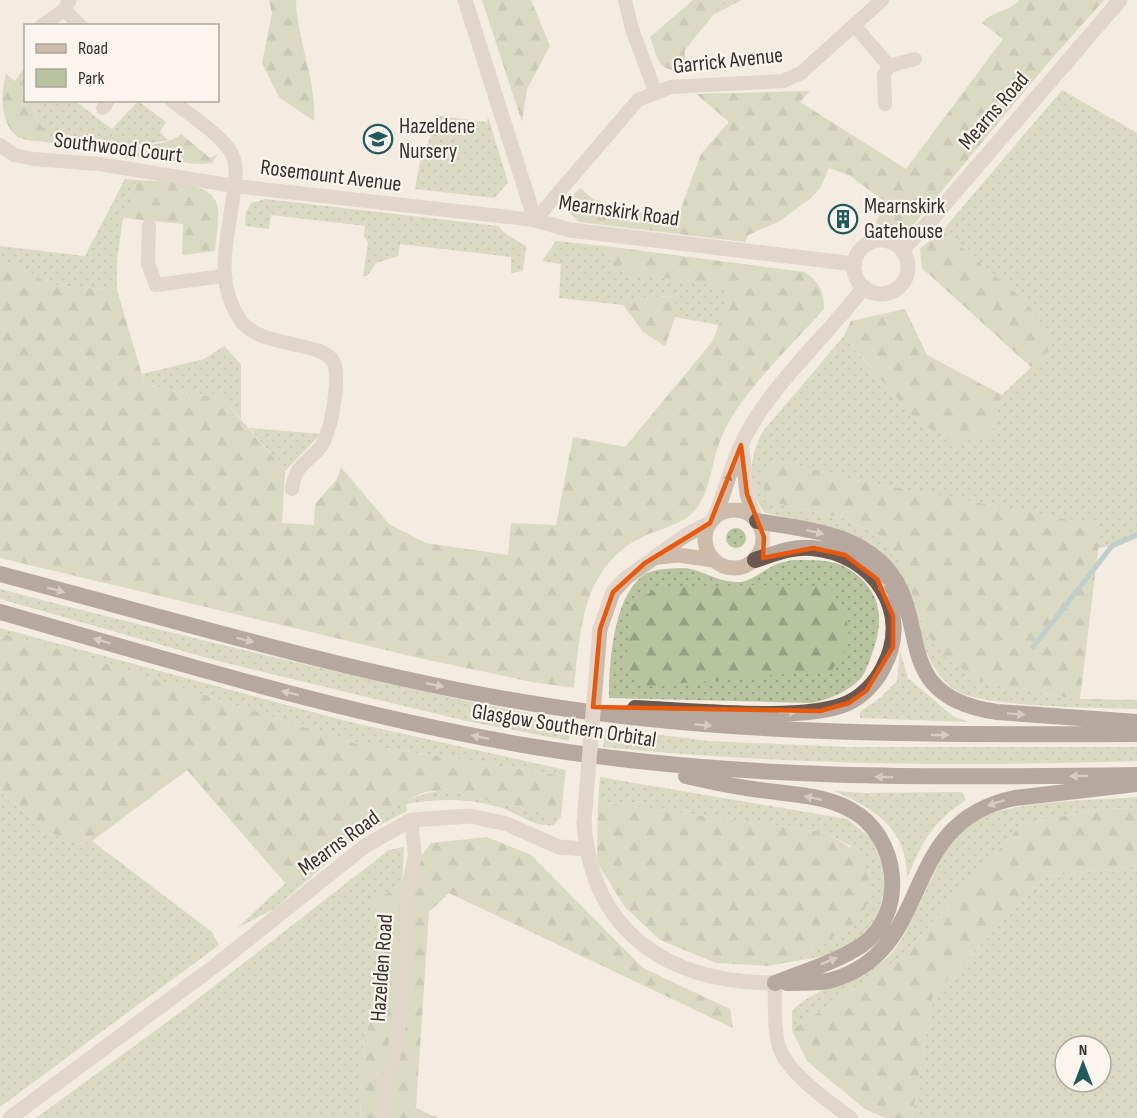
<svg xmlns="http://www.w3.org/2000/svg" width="1137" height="1118" font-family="'Sofia Sans Condensed',sans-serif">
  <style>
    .green { fill: url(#green-dots); fill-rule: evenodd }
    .forest { fill: url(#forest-firs) }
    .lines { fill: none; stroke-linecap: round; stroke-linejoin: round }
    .stream { stroke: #7fb0b2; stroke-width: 5 }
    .minor { stroke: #cdbbac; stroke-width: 14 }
    .tertiary { stroke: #cdbbac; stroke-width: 15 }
    .trunk { stroke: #6c584f; stroke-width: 16 }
    .tertiary-bridge { stroke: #cdbbac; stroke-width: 15 }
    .oneway { fill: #7d6f65 }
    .oneway2 { fill: #b4a69e }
    .marked { fill: none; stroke: #e8590c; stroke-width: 4.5; stroke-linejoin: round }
    .labels { text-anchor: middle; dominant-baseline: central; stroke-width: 4.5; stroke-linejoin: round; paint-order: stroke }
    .street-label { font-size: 22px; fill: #3b302b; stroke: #fbf5ee }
    .poi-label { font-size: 22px; fill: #3b302b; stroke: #fbf5ee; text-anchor: start }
  </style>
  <defs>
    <pattern id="green-dots" width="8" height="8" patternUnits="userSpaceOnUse" patternTransform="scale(1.5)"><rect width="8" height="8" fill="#b8c4a0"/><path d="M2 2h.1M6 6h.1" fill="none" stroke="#97a083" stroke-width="1.8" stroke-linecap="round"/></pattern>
    <pattern id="forest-firs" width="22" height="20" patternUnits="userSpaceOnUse" patternTransform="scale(1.5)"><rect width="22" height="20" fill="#b8c4a0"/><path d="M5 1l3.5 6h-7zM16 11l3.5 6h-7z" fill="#97a083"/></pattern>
  </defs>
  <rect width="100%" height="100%" fill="#f4ebe1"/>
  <path class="green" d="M725,0H742L711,16Z
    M1062,90L1137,133V535L1112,546L1098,548L1100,526L846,478L784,462L764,475V500L846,519L886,539L905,572L925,632L987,683L1107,705H1137V709C1102,708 982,707 957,691C905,657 928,578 869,543C838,525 798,523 764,512C746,487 749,454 764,430L844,336L870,367L991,436L1002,395L1043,356L1024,300L942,231Z
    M40,101H75L112,129L138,101L166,122L160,132L168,140C126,149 86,150 46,142V132L36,119L34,107Z
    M439,116L487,122L488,117L508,182L495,198L415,189L420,162Z
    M125,179L136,180L134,204L123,218L117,260V290L54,285L0,259V246L85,256Z
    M265,199L498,226L507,235L526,246L523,271L511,273V257L400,244L398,256L376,263L367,276H363L368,242L364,237L365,226L271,215L269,229L245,226L246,212L251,203Z
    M556,241L605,246L613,270L724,287L726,302L719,325L675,317L674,296L640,298L623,305L559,298L561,264L542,261Z
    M224,346L241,364V419L223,399L145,385L142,374L204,359Z
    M249,428L321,434L285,471Z
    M726 538a10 10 0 1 1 20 0a10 10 0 1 1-20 0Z
    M792,560C808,560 834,559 847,568C879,587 885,615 874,648C871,657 867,670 861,678C848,692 830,699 812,703L609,698C609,663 613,601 641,577C652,568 668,569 681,568C700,568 715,581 734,582C750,583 757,574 771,567C777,563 785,562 792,560Z
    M0,589C189,638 379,684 571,722L569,741L462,720L218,661L0,599Z
    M0,628L350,722L566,770L565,776L353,743L68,651L0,633Z
    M900,651L908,678L954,717L969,722L860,718V712L881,697L897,681Z
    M606,728L709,741L847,747H1137V761C956,767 783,765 603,747Z
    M600,777L847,819L871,838L882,864L885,890L877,917L860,937L825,956L767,966L814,949L851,846L823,832L598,802Z
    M0,790L7,799L71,846L92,841L212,932L219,945L0,1107Z
    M445,790L561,817L554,825C536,828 519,814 502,808C469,798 440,798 406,804L407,811L357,837L274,909L237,928C291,879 371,799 445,790Z
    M834,791L864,793L962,792L966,800C930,824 924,840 907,878C907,828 875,809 834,791Z
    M1137,797V808L1102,809L1022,824L901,957L792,1030V1011C817,985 859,981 887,958C903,945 920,901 930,882C939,863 947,843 963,828C997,799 1092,801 1137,797Z
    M404,847L402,883L373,902L385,991L364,1036L360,1118H36L182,1011L389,850Z
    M1137,866V1118H912L933,995L1045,877ZM1065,1046H1101V1082H1065Z"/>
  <path class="forest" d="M269,0H296C297,41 317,81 314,121L279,97L262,63L272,13Z
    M482,0H531L550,46L527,89L522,122Z
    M693,0H725L685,50L684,70C656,72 659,60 650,37Z
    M1019,0H1104L1048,63L910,229H893L876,223L884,201L849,175L829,168L821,187L810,199L778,222L748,235L745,242L579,222L570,213L566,203L580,188L610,213L680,211L701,154L729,122L696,94L810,91L800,102L906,169L1003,39L982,23C993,10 1008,13 1019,0Z
    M25,67L26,100L40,101L34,107L36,119L46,132V142C37,141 25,141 18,137C0,124 0,94 6,74L15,81Z
    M181,134L210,158L218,154L212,163L197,164L80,149C94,144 104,149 117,148C135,147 168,146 181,134Z
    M136,180C159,182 216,179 218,209C219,222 216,238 215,251L182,255L183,224L123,218L134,204Z
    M942,231L1024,300L1055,341L1043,356L1031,367L922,268L920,248Z
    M605,246L804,272C819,281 824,291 824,309C793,344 740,393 722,436C712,458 712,484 699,505C689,522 666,527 649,534C582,562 581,626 574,688L532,682L419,658L0,558V259L54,285L117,290L145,385L223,399L285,471L282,523L314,525L315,504L337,479L341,467L389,524L426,543L508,555L511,523L556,525L573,437L625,447L712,342C720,323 727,307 724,287L613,270Z
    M675,296V317L665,346L643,332L623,305L640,298Z
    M905,309L927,355L1002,395L991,436L957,443L919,423L844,336L851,321Z
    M784,462L846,478L1101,526L1080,699L1137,700V705H1107L987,683L948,661L925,632L905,572L886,539L846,519L764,500V475L770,465Z
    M766,585L829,586C849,622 859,633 832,670L647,686L625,673L631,606L658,587Z
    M0,633L68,651L353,743L565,776L561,817L445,790L425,792L373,816L286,884L187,770L92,841L71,846L7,799L0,790Z
    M598,802L823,832C866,853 876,869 863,917L814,949L767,966L716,963L660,940L624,906L597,862Z
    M1137,808V866L1045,877L933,995L912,1118H885L865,1109L807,1061L792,1030L901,957L1022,824L1102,809Z
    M487,837L531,855L643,968L730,1009L733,1028L449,893L429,912L416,1108L438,1118H360L364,1036L385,991L373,902L402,883L431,843Z"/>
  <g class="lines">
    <path class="stream" d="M1033,647L1112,546L1137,535"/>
    <path class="minor" d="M625,0L632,29L655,91
      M64,10L81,26
      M854,25L889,66L884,75L885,104
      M41,26L64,10L70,0
      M889,66L915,59
      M171,100C188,114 222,135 232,154C237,164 236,178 234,190C229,237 212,279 241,321C262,350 329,339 335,366C339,384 331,436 319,449C304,466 296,464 292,489
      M103,108L108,100
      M0,145L14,155L33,159L99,164L235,186L535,220L638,100L671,87L783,81L801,73L882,0
      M149,226L148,263L156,285L223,276
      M775,983C775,1002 773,1038 782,1054C793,1076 830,1103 851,1118
      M383,1118L406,983L407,893L415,855L411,820"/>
    <path class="tertiary" d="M465,0L535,220L570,230L855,264
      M854 267a27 27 0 1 1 54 0a27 27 0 1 1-54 0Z
      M902,250L932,219L1120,0
      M742,448L747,494L755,518
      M705 539a29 29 0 1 1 58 0a29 29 0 1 1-58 0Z
      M715,517C726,488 733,458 748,431C778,378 827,336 864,287
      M659,557L678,555L714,560
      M600,629L613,592L626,578L686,535L710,523
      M584,822C591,933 669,983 775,983
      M10,1118L216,965L365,846L411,820L470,816L507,824L559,847L586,849"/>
    <path class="trunk" d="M757,521C795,528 839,531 871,554C942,606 878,695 997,712L1137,722
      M0,574C179,621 358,676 541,705C739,736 937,735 1137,734
      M0,612C176,662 353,717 535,747C735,780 935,778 1137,775
      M635,708C686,710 805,723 848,703C863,696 876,682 883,668C914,612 873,553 812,548C792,546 774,554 755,560
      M686,776C708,781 731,786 753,789C784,794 823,794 851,810C898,835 909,912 862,945C836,962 803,972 775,983
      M787,983C801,982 819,984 832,980C938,949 895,822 1015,798L1137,784"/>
    <path class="tertiary-bridge" d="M584,822L600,629"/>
  </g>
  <defs><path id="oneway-solid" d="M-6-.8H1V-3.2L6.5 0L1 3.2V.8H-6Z" transform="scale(1.5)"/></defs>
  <use class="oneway" href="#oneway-solid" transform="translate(727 481) rotate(-74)"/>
  <g class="oneway2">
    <use href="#oneway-solid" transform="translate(815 532) rotate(13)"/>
    <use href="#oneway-solid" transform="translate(883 589) rotate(-119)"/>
    <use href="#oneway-solid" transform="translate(56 590) rotate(15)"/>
    <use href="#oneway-solid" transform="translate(245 640) rotate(15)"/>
    <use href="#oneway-solid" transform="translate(102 641) rotate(-164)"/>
    <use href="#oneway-solid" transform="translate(435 685) rotate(12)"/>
    <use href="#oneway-solid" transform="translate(290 693) rotate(-166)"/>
    <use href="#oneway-solid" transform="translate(788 712)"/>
    <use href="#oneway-solid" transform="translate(1016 714) rotate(4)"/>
    <use href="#oneway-solid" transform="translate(703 725) rotate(5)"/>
    <use href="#oneway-solid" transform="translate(940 735)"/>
    <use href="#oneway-solid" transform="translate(480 737) rotate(-168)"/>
    <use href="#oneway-solid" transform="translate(1079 776) rotate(179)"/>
    <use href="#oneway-solid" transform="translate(884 777) rotate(-179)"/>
    <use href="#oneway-solid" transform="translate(813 798) rotate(-168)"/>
    <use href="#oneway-solid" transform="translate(996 803) rotate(162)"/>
    <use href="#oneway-solid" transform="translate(829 961) rotate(-22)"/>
  </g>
  <path d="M0 0H1137V1118H0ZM741,445L747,494L764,537L763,558L813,548L845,555L877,579L893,616V647L866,691L849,703L820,711L593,707L600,629L613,592L645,563L710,523Z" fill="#f4ebe1" fill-opacity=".55" fill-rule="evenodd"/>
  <path class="marked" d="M741,445L747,494L764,537L763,558L813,548L845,555L877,579L893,616V647L866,691L849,703L820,711L593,707L600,629L613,592L645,563L710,523Z"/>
  <defs>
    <g id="school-ring" transform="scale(1.5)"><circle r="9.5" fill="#fbf5ee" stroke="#1f5a5e" stroke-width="1.5"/><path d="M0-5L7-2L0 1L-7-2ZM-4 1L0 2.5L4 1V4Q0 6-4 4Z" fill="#1f5a5e"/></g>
    <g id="building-ring" transform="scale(1.5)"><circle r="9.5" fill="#fbf5ee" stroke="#1f5a5e" stroke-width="1.5"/><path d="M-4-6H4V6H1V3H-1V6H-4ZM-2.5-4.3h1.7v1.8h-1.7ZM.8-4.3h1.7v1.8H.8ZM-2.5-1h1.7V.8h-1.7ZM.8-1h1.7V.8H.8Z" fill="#1f5a5e"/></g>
  </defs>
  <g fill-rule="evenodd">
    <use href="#school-ring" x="378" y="139"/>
    <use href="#building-ring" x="843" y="219"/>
  </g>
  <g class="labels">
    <g class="street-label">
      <text transform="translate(728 61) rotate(-6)">Garrick Avenue</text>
      <text transform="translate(994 111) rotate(-49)">Mearns Road</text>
      <text transform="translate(118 148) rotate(7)">Southwood Court</text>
      <text transform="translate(331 176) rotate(7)">Rosemount Avenue</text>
      <text transform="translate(619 211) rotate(8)">Mearnskirk Road</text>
      <text transform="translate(564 726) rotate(9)">Glasgow Southern Orbital</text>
      <text transform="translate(339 843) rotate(-36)">Mearns Road</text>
      <text transform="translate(382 968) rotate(-86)">Hazelden Road</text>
    </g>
    <g class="poi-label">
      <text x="399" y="126">Hazeldene<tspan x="399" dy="25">Nursery</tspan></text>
      <text x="864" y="206">Mearnskirk<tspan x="864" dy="25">Gatehouse</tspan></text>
    </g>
  </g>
  <rect x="24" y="24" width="195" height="78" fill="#fbf5ee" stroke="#aea6a0" stroke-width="1.5"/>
  <rect x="36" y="44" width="30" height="9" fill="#cdbbac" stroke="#aea6a0" stroke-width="1.5"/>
  <text x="78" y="54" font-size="18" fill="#3b302b">Road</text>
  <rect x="36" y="69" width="30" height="18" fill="#b8c4a0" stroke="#aea6a0" stroke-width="1.5"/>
  <text x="78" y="84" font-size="18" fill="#3b302b">Park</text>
  <g transform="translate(1083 1064)"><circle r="28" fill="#fbf5ee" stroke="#aea6a0" stroke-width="1.5"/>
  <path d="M0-4.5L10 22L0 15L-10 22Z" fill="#1f5a5e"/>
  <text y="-9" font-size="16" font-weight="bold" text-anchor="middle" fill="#3b302b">N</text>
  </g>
</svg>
